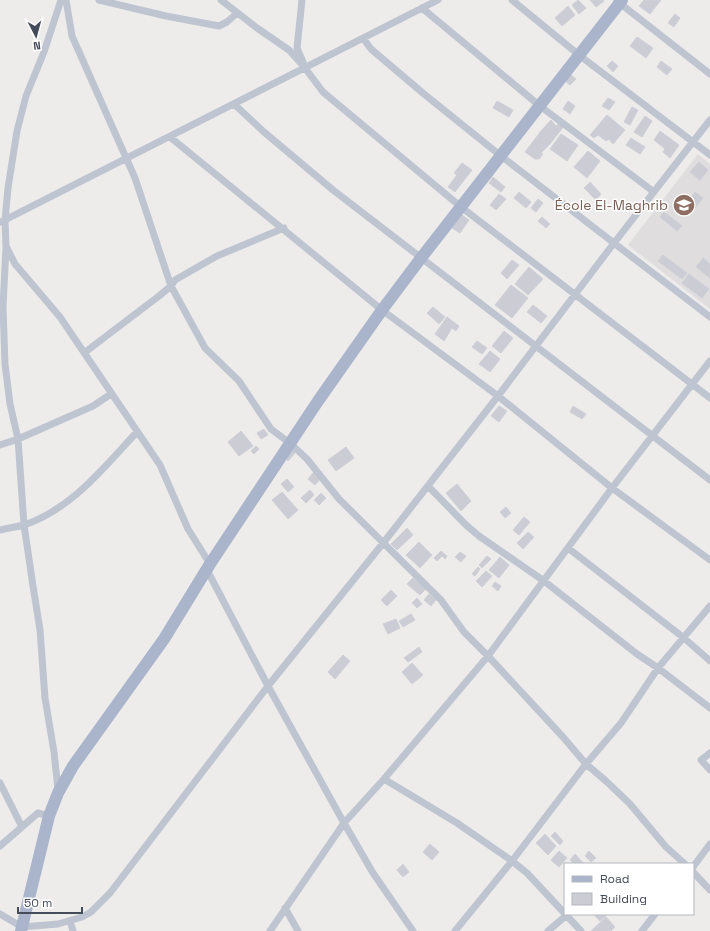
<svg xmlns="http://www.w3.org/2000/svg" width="710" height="931" font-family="'Space Grotesk',sans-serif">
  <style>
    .education { fill: #dfdddd }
    .building { fill: #cbccd4; stroke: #cfd0d7 }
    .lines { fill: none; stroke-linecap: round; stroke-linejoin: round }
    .street { stroke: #bec5d1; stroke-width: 7 }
    .primary { stroke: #aab5cb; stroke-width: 12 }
    .labels { text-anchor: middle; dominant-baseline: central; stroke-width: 3; stroke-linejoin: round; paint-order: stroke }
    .education-label { font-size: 14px; fill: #785e54; stroke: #fff; text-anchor: end }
  </style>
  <rect width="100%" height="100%" fill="#eeeceb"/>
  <path class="education" d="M698,154L710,164V309L628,245Z"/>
  <path class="building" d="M578,0L586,8L579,14L572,5Z
    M590,0H603L604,1L596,7Z
    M644,0H661L650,14L639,6Z
    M568,6L575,15L562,26L555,18Z
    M675,14L680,18L674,27L668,23Z
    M637,37L653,48L646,58L630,46Z
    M612,61L618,66L613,72L607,66Z
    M661,61L672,69L667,75L657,67Z
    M571,75L576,79L570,85L565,81Z
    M608,98L615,102L609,110L602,106Z
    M497,101L513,110L509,117L493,108Z
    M568,101L575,106L570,114L563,109Z
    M632,107L638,110L630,125L624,122Z
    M607,115L625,130L613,144L609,139L606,141L598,135L594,138L590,135Z
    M645,116L652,121L642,137L634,132Z
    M551,120L556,126L560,122L564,126L550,144L541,153L543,154L539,159H535L525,152L541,131Z
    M660,131L679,145L670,158L663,152L665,149L654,140Z
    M561,134L578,145L567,161L550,149Z
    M631,138L645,147L640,154L626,145Z
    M588,151L600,161L587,178L574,167Z
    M699,162L708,170L700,180L690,172Z
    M462,163L472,170L455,192L448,187L457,175L454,173Z
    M493,177L505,187L501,192L489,183Z
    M590,182L601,194L596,200L584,188Z
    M519,192L531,202L526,208L514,198Z
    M695,192L703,198L692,212L690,209L691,205L688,202Z
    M499,194L506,199L496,210L490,205Z
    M538,199L543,203L536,212L531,208Z
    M664,212L682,226L677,231L660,217Z
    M462,215L469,220L460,233L452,228Z
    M542,217L550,224L546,228L538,221Z
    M663,255L687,273L682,279L658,261Z
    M703,258L710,264V278L696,267Z
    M512,260L519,265L507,279L501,273Z
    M529,267L543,279L528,295L515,284Z
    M689,274L709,289L702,298L682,283Z
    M511,285L528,298L512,318L495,305Z
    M533,305L547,316L541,323L527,312Z
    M433,307L445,317L439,324L427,313Z
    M447,317L459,326L456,331L452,328L444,341L435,334Z
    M504,331L513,338L501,353L492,346Z
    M477,341L487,348L482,354L472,347Z
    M490,351L500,359L490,372L479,364Z
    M499,406L507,411L499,422L491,416Z
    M573,406L586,414L582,419L570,412Z
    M264,429L268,435L261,439L257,433Z
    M241,431L253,446L239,456L228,442Z
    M256,446L259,449L254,454L251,451Z
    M346,447L354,458L336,471L328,460Z
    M292,449L296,452L288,461L285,457Z
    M314,472L321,478L315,485L308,479Z
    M287,479L294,487L288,492L281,484Z
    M457,484L471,501L461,511L446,493Z
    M310,490L314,495L306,503L301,498Z
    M282,492L298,510L288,519L272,500Z
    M321,493L326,498L319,505L314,500Z
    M506,507L511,513L505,518L500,512Z
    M524,517L530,522L519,535L513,530Z
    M407,528L413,535L397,550L391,544Z
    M528,532L534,537L523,549L517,543Z
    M419,542L432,555L420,568L406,555Z
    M441,551L447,556L445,559L442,556L437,561L434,558Z
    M460,552L466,556L461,562L455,557Z
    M487,556L491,559L482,568L479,565Z
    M500,557L509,565L499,578L489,570Z
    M478,567L480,569L475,576L472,574Z
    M486,571L492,576L482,587L476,581Z
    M413,578L426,589L420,595L407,584Z
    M495,582L501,586L498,591L492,586Z
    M391,590L397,596L387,606L381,600Z
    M429,594L436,600L431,606L424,600Z
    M417,598L422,604L417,608L412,603Z
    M411,614L415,620L403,627L399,621Z
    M396,619L400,628L388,634L383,624Z
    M419,647L422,652L408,662L404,658Z
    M343,655L350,661L335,679L328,672Z
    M412,663L423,675L412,684L402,672Z
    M555,832L563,841L560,845L551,836Z
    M545,834L556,846L548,855L536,843Z
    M430,844L439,852L432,860L423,852Z
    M559,851L567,858L559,867L551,860Z
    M589,851L596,858L591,862L585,856Z
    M575,854L584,864H574L570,860Z
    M403,864L409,872L403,877L397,870Z
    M595,914H608L600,921L594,915Z
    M606,917L615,927L611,931H591Z"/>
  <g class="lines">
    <path class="street" d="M61,0L44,52L26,96L17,131L8,188L5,220L6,246L15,264L60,317L160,465L188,529L210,564
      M66,0L72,36L135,178L171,286L205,348L239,381L271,429L291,444L307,459L339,499L441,600L464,632L488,656L563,737L586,764L606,781L630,804L666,847L685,864
      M99,0L166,16L219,26L227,22L237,13
      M221,0L257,28L289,50L305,68L323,92L461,207L710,398
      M302,0L297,48L303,62
      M512,0L579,55L710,155
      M617,1L710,74
      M422,8L540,106L654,192
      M363,38L371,49L424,94L501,156L710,317
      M234,104L264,132L333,190L710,480
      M170,137L382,310L498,396L612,488L710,560
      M1,222L438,0
      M6,247L3,307L5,364L10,404L18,439L24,525L33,586L40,630L45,698L54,752L58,790
      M84,353L159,296L171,286L175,280L217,256L284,228
      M0,445L18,439L93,406L111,394
      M428,486L466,525L479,536L544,581L637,654L658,668L710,708
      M0,530C8,528 16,527 24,525C72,509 104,467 137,432
      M568,548L684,638L710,661
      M207,570L268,686L344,823L373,873L413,931
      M710,753L701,760L710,770
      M384,779L457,823L512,861L527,873L581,931
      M0,783L22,827
      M0,846L38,813L49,816
      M693,867L710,844
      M693,872L710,890
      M285,908L298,931
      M0,914L22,927L58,924L82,917L91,912L110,893L268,686L384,542L498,396L614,243L710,120
      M70,921L73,931
      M270,931L344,823L384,779L488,656L612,488L710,361
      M455,931L512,861L586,764L621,723L658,668L710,606
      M548,931L568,914
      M642,931L655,914"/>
    <path class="primary" d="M21,931L49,816L58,793L73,766L164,639L210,564L318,401L382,310L421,258L622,0"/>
  </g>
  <defs>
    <g id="school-disc" transform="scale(1.15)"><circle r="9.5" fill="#8d6e63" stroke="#fff"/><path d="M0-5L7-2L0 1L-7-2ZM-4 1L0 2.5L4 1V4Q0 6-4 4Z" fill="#fff"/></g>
  </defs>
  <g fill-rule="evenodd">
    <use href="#school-disc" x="684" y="205"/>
  </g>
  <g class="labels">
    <g class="education-label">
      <text x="668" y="205">École El-Maghrib</text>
    </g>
  </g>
  <rect x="564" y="863" width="130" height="52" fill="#ffffff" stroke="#b4b7bd"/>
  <rect x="572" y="876" width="20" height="6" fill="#aab5cb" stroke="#b4b7bd"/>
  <text x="600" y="883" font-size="12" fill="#444b59">Road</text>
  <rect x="572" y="893" width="20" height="12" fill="#cbccd4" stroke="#b4b7bd"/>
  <text x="600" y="903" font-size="12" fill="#444b59">Building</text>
  <g transform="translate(36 36) rotate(174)" stroke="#ffffff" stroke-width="3" paint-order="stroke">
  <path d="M0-3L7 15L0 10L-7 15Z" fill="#444b59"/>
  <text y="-6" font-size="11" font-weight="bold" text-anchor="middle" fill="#444b59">N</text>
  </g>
  <path d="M18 907v6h64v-6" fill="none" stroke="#444b59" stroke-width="2"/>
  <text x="24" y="907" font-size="12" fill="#444b59" stroke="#ffffff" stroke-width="3" paint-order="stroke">50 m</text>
</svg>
